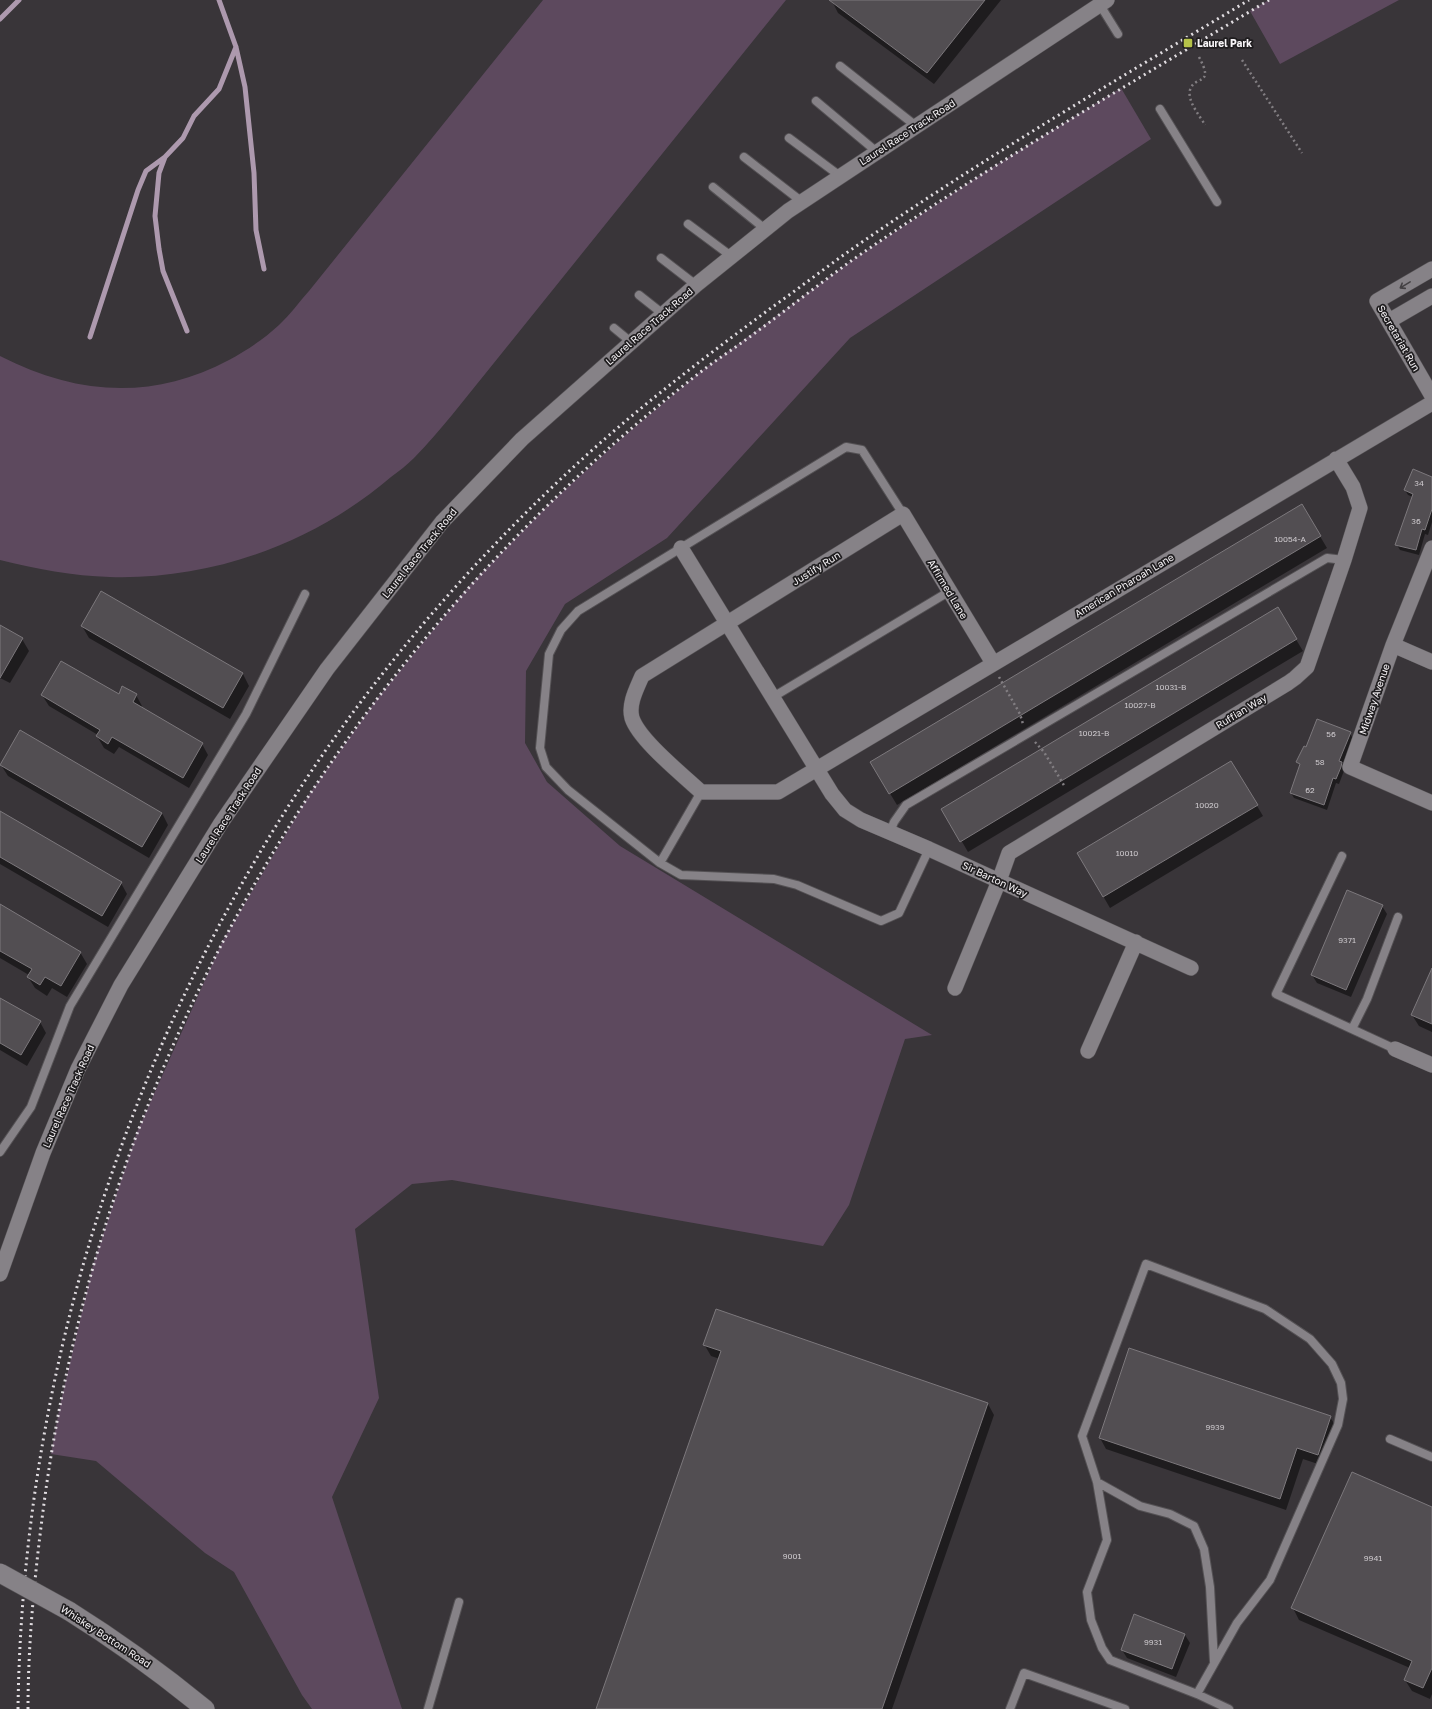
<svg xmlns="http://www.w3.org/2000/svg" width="1432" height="1709" font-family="'Golos Text',sans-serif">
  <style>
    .green { fill: #5d495e }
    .shadow { fill: #0007 }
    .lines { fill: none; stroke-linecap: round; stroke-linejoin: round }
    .stream { stroke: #ad99ae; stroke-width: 5 }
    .building { fill: #524e52; stroke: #7c787c }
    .service-casing { stroke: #545154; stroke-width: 10 }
    .minor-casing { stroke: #545154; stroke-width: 16 }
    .tertiary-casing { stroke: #545154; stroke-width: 20 }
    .path { stroke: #827e82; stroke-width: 2.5; stroke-dasharray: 2 3; stroke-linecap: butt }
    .service { stroke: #868287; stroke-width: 8 }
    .minor { stroke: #868287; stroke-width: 15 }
    .tertiary { stroke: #868287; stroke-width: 19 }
    .rail { stroke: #e1dde1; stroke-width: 3; stroke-dasharray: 2 4; stroke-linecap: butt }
    .tertiary-bridge-casing { stroke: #545154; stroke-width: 20; stroke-linecap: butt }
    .tertiary-bridge { stroke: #868287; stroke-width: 19 }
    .oneway { stroke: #434043 }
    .poi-dot { fill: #b5c249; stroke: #1f1d1f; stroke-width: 1.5 }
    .labels { text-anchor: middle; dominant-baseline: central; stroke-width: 3.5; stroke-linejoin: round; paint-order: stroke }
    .number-label { font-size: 8px; fill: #cecace }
    .poi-label { font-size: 10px; font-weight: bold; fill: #f7f4f7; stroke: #1f1d1f; text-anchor: start }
    .street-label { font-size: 10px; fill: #f7f4f7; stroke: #1f1d1f }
  </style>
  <rect width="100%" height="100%" fill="#393539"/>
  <path class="green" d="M543,0H786L452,415C440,429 428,444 414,458C407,465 399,471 391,477C314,543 212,580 110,577C73,576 36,569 0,560V356C76,395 152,401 229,360C247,350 264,339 279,325C290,315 299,302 309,291Z
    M1269,0H1399L1280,64L1250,11Z
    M1121,88L1151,139L850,338L667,538L565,604L526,671L525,743L547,782L620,846L932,1035L905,1039L849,1205L823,1246L452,1180L412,1184L355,1229L379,1398L332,1497L402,1709H312L302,1695L234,1572L205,1553L96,1461L51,1454L60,1405L93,1265L137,1132L222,942L310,793L376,700L469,586L548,505L623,437L700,372L854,259L985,172Z"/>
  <path class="shadow" d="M833,0H1001L934,84L838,13L832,1Z
    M1432,477V522L1428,535L1425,534L1419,555L1400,550L1397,545L1413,497L1408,495L1405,490Z
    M1302,506L1327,548L897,805L871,762Z
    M102,592L243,674L249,686L230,719L89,638L82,626Z
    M1277,608L1303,651L968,852L943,809Z
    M0,626L22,639L29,651L10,683L0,678Z
    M42,695H136L142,706L141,708L202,744L208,755L189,788L119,747L114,754L104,748L97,736L98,735L49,706Z
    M1350,733L1353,739L1343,765L1345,768L1339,784L1336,783L1327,810L1294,798L1291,793L1300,767L1298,762L1307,748Z
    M1231,762L1263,816L1110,908L1078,853Z
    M1,765L162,813L168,825L149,858L8,776Z
    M0,813L121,883L127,894L108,927L0,864Z
    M0,906L80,952L87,964L67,997L52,988L47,996L35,988L28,977L29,975L0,958Z
    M1382,906L1387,914L1351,997L1317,983L1312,975Z
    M1432,970V1032L1419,1026L1412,1015Z
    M0,999L40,1022L46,1033L27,1066L0,1050Z
    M704,1344L988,1404L994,1415L892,1709H598L720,1359L711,1356Z
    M1330,1417L1337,1428L1324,1466L1303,1459L1286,1510L1106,1449L1100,1438Z
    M1432,1508V1694L1430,1699L1412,1691L1405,1680L1410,1668L1299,1620L1293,1608Z
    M1185,1635L1190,1643L1176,1677L1127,1658L1122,1650Z"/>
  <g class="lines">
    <path class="stream" d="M219,0L236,47L245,87L254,173L256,230L264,269
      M0,19L19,0
      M187,331L163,271L159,249L155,216L159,173L165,157L183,138L194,116L219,89L236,47
      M90,337L138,190L146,171L165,157"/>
  </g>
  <path class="building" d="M829,0H985L927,73Z
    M1413,469L1432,477V509L1425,530L1422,529L1416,550L1395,545L1413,494L1404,490Z
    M1302,504L1321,536L889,794L870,762Z
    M101,591L243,673L223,708L81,626Z
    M1278,607L1297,639L960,842L941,809Z
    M0,625L23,638L0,678Z
    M61,661L119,694L122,686L137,694L133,702L203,743L183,778L112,737L108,744L96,736L100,730L41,695Z
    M1317,719L1351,732L1339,761L1342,762L1341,767L1336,779L1333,778L1324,805L1290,793L1300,764L1296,762L1304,746L1306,747Z
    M20,730L162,813L142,847L0,765Z
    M1231,761L1258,805L1103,897L1077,853Z
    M0,811L122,882L102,916L0,857Z
    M1347,890L1383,905L1346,990L1311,975Z
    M0,904L81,952L61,986L45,977L40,985L27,977L32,969L0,951Z
    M1432,968V1024L1411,1015Z
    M0,998L41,1021L21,1055L0,1043Z
    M716,1309L988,1403L882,1709H596L721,1351L703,1345Z
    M1129,1348L1331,1416L1318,1455L1297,1448L1280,1499L1099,1438Z
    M1352,1472L1432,1507V1668L1423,1688L1404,1680L1412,1661L1291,1608Z
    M1134,1614L1185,1634L1172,1669L1121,1650Z"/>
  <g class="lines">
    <g class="service-casing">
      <path id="service" d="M1100,5L1118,34
        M840,66L916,126
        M816,101L877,152
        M1160,109L1217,202
        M789,138L840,176
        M744,157L801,201
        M713,187L765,229
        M688,224L731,256
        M661,258L696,285
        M639,295L663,314
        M614,328L631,342
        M903,514L862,450L846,447L578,611L561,630L549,654L540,748L546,767L568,790L660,863L681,875L774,879L797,885L881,921L899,913L929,849
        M773,697L950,591
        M890,832L894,822L906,805L1327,558L1344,560
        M1342,856L1276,994L1395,1049
        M660,863L701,792
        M1352,1029L1367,999L1398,917
        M0,1152L31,1107L70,1006L246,714L305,594
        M1390,1439L1432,1457
        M1097,1482L1140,1506L1170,1514L1194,1526L1204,1549L1210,1587L1214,1662
        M1197,1694L1237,1623L1270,1580L1338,1425L1343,1399L1341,1383L1332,1364L1310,1339L1265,1309L1146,1264L1082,1436L1097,1482L1107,1540L1087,1592L1091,1620L1102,1648L1110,1660L1197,1694L1229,1709
        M428,1709L459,1602
        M1010,1709L1024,1673L1125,1709"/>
    </g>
    <g class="minor-casing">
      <path id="minor" d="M1432,269L1377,301L1432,396
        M1389,321L1432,296
        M681,548L832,794L845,810L861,820L929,849L1191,968
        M1432,548L1393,645L1350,767L1432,803
        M1393,645L1432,662
        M993,663L903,514L642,676C637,688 628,704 632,718C639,740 683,775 701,792H778L1432,403
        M955,988L999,881L1009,853L1288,683L1295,678L1307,667L1344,560L1360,508L1353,487L1336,459
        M1395,1049L1432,1065
        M1088,1051L1136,942
        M0,1274L43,1153L78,1069L121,985L221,823L327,669L442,522L522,439L696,285L788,211L1107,0"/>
    </g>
    <g class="tertiary-casing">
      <path id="tertiary" d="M69,1611C117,1641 161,1673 205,1709"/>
    </g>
    <path class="path" d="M1199,57C1215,87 1195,74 1190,90C1187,101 1200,116 1205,125
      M1242,60L1302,153
      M999,677L1020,714L1023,724
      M1035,742L1044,752L1065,787"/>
    <use href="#service" class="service"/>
    <use href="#minor" class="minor"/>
    <use href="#tertiary" class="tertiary"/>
    <path class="rail" d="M18,1709C22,1404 110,1100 268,839C352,700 459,572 579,462C640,406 705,357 771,308C798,289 825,268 852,249C980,160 1115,81 1249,0
      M28,1709C28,1646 34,1582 42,1519C98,1066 338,654 698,374C713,362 729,352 744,341C780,315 815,287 851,261C986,167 1128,85 1269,0"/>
    <g class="tertiary-bridge-casing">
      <path id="tertiary-bridge" d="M0,1573L69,1611"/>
    </g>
    <use href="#tertiary-bridge" class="tertiary-bridge"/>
  </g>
  <defs><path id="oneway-shaft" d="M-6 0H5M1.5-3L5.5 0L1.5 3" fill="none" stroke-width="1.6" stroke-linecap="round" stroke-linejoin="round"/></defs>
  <use class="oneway" href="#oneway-shaft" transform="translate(1405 285) rotate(149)"/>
  <rect class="poi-dot" x="1183" y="38" width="10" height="10" rx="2"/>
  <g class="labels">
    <g class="number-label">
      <text x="1419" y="483">34</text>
      <text x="1416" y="521">36</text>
      <text x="1290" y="539">10054-A</text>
      <text x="1171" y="687">10031-B</text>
      <text x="1140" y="705">10027-B</text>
      <text x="1094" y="733">10021-B</text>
      <text x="1331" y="734">56</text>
      <text x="1320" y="762">58</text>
      <text x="1310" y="790">62</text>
      <text x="1207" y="805">10020</text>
      <text x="1127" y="853">10010</text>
      <text x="1347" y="940">9371</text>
      <text x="1215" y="1427">9939</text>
      <text x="792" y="1556">9001</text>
      <text x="1373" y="1558">9941</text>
      <text x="1153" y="1642">9931</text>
    </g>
    <g class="poi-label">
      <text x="1197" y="43">Laurel Park</text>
    </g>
    <g class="street-label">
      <text transform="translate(907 132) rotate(-33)">Laurel Race Track Road</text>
      <text transform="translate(649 326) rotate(-41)">Laurel Race Track Road</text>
      <text transform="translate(1399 338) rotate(60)">Secretariat Run</text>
      <text transform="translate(419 553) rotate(-51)">Laurel Race Track Road</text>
      <text transform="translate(816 568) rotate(-32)">Justify Run</text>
      <text transform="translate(1124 585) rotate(-31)">American Pharoah Lane</text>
      <text transform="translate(948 589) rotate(59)">Affirmed Lane</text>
      <text transform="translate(1374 699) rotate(-71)">Midway Avenue</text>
      <text transform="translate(1241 711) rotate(-31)">Ruffian Way</text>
      <text transform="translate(228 815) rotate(-57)">Laurel Race Track Road</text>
      <text transform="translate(995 879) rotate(25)">Sir Barton Way</text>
      <text transform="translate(68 1096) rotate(-66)">Laurel Race Track Road</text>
      <text transform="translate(106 1636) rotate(33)">Whiskey Bottom Road</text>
    </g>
  </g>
</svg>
